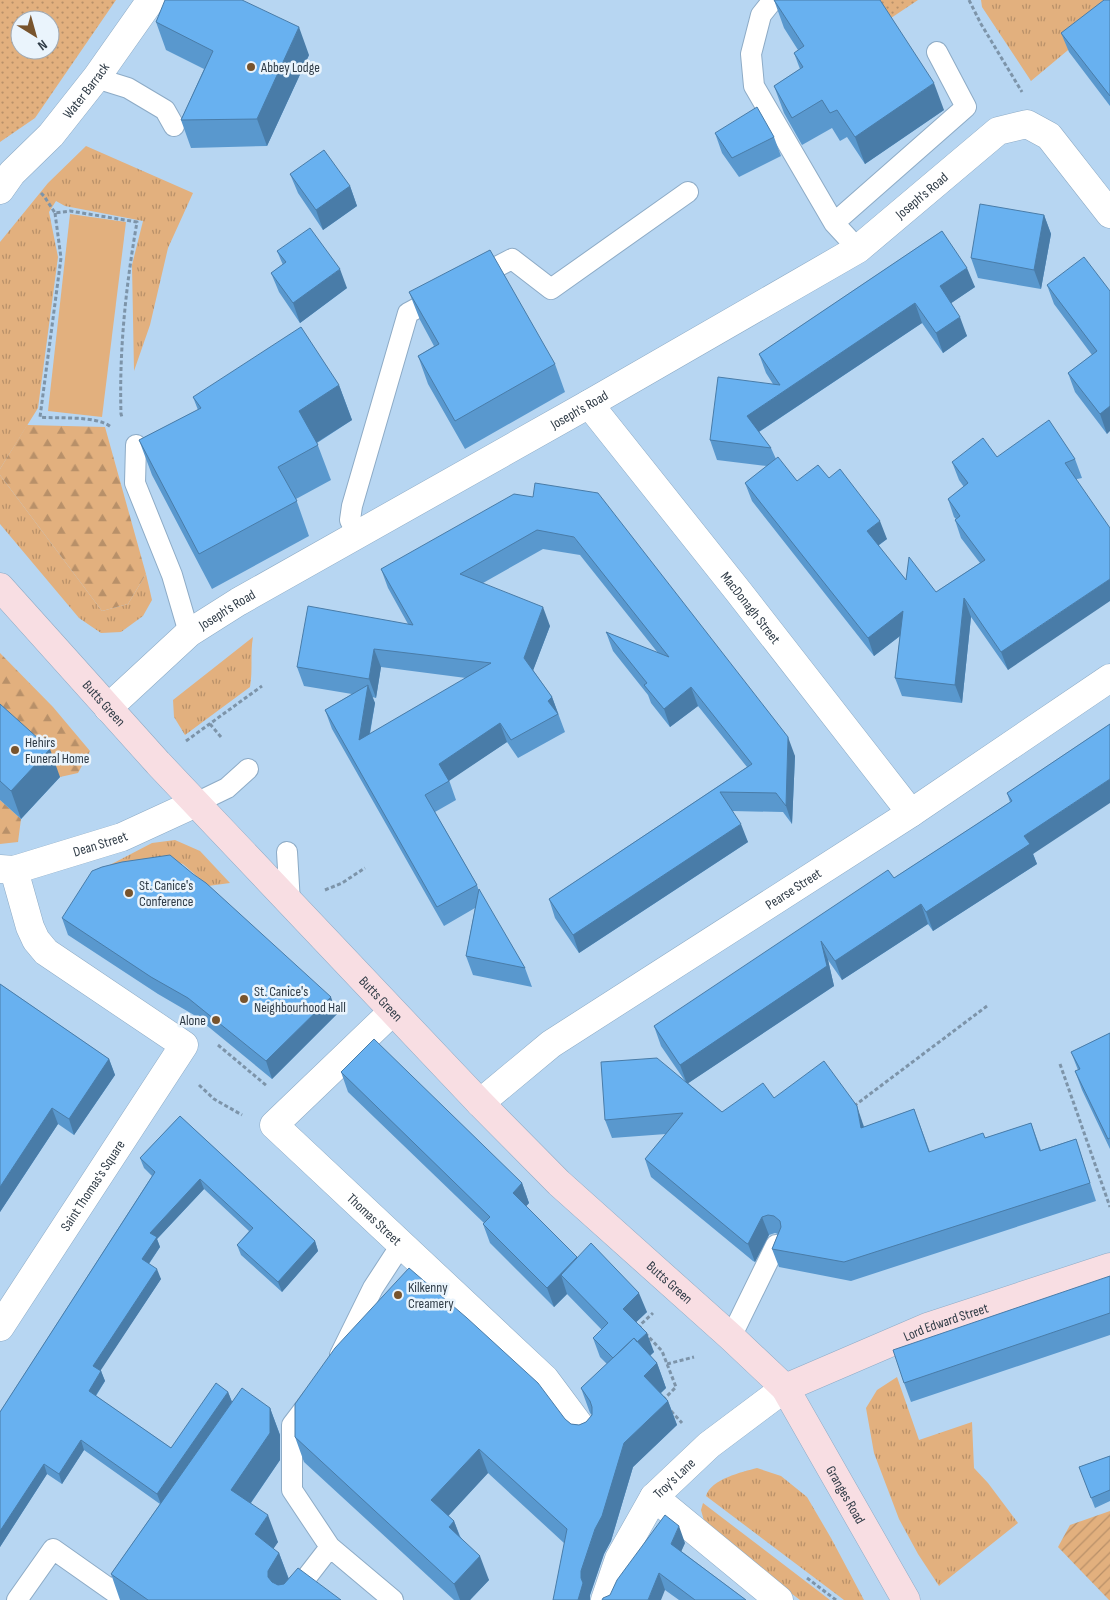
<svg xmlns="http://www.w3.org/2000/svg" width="1110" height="1600" font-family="'Sofia Sans Condensed',sans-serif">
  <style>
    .grass { fill: url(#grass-tufts) }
    .forest { fill: url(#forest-firs) }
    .park { fill: url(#park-dots); fill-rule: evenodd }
    .garden { fill: url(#garden-furrows) }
    .pitch { fill: #e2b07e }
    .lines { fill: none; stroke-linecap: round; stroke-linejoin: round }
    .lane-casing { stroke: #8dabc6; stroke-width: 22 }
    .street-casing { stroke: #8dabc6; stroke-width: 29 }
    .secondary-casing { stroke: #8dabc6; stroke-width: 29 }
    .path { stroke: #7d94a9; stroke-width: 3; stroke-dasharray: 4 2.5; stroke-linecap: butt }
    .lane { stroke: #fff; stroke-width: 20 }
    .street { stroke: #fff; stroke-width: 28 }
    .secondary { stroke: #f8dee3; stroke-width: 28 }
    .wall { fill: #5998ce; fill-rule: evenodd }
    .shaded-wall { fill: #497ca8 }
    .building { fill: #68b1f0; stroke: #497ca8 }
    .poi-dot { fill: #78542d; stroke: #eaf4fc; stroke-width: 2 }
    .labels { text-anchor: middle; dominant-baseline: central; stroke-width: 5; stroke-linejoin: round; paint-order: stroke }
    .poi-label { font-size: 14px; fill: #303c47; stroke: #eaf4fc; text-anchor: start }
    .street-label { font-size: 14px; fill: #303c47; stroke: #eaf4fc }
  </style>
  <defs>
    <pattern id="grass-tufts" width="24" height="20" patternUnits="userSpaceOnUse" patternTransform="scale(1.25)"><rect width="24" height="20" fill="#e2b07e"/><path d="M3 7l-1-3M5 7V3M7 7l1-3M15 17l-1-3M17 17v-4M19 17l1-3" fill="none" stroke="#b89069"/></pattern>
    <pattern id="forest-firs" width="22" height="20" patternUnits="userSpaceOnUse" patternTransform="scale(1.25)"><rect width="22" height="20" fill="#e2b07e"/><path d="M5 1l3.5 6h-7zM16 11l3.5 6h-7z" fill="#b89069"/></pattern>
    <pattern id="park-dots" width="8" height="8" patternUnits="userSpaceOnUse" patternTransform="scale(1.25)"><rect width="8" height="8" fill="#e2b07e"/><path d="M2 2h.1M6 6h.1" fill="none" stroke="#b89069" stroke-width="1.8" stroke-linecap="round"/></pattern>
    <pattern id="garden-furrows" width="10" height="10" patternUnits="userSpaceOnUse" patternTransform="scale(1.25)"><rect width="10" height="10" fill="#e2b07e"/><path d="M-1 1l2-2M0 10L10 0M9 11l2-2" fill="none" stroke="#b89069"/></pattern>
  </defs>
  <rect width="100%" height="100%" fill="#b7d6f2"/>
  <path class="grass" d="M981,0H1110V15L1031,81L982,7Z
    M86,146L193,193L168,248L150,325L134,371L132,265L143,221L65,206L56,201L49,212L58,257L38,408L0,469V242L48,183Z
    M0,475L102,611L128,604L146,574L152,600L143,616L121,632L101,633L79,618L0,524Z
    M253,637C250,654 253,670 250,687L185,735L174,717L173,700Z
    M175,840L200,851L230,883L208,886L183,864L163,859L104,868L152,843Z
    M897,1377L919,1440L972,1422L974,1468L988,1483L1018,1523L939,1586L918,1554L899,1519L874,1453L866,1408L877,1390Z
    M757,1468L781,1476L807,1497L831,1538L864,1600H844L706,1496C711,1479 742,1472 757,1468Z
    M703,1503L830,1600H800L706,1528L701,1510Z"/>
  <path class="forest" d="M27,425L105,427L146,574L128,604L102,611L0,475V469Z
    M0,653L53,707L90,751L78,773L60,777L0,723Z
    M0,800L21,819L18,842L0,844Z"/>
  <path class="park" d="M0,0H116L35,118L0,142ZM20,20H50V50H20Z
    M880,0H918L891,18Z"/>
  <path class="garden" d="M1110,1511V1600H1109L1058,1547L1070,1525Z"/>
  <path class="pitch" d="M70,214L126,222L102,417L48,411Z"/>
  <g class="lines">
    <g class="lane-casing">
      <path id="lane" d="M773,0L761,15L751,54L754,86L834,223L858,249
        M96,78L128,88L165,110L174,126
        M834,223L966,107L937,52
        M475,278L512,259L551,289L688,192
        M136,445L135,483L172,575L189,633
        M357,535L350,520L352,506L408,313L438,297
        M196,803L227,788L248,769
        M287,852L290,903
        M731,1337L776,1245
        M340,1355L373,1288L401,1245
        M311,1400L292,1425V1490L330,1547L393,1600
        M17,1600L53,1549L114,1592L132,1566
        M289,1600L330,1547"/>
    </g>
    <g class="street-casing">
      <g id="street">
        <path id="s1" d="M0,190L12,173L51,135L96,78L151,0"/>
        <path id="s2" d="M589,404L738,591L911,813"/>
        <path id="s3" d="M108,708L189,633L238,602L589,404L858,249L998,131L1027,124L1049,136L1110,214"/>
        <path id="s4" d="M0,869L14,870L122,837L196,803"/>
        <path id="s5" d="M392,1012L274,1125L545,1379L586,1434"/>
        <path id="s6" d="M480,1103L551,1044L911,813L1110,678"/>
        <path id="s7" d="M0,1327L184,1045L46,952L36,940L30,927L14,870"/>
        <path d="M654,1497L779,1600"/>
        <path id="s8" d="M605,1600L619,1559L654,1497L709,1445L785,1388"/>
      </g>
    </g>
    <g class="secondary-casing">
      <g id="secondary">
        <path id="s9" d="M0,587L158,763L480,1103L559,1183L731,1337L785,1388L906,1600"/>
        <path id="s10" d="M785,1388L927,1327L1110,1267"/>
      </g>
    </g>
    <path class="path" d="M969,0L981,24L1022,92
      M41,193L44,196L55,213L70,211L137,222C126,285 119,350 121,414L122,417
      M55,213L61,258L40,417C59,419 96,415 111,427
      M210,724L221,737
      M186,741L262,686
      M325,890L342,883L365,868
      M218,1045L267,1086
      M1060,1064L1110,1207
      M199,1085L214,1099L242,1115
      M854,1106L987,1006
      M641,1328L639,1326L653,1313
      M645,1333L662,1351L676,1387L663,1400
      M667,1364L694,1357
      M671,1411L682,1423
      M807,1578L836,1600"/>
    <use href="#lane" class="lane"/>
    <use href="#street" class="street"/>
    <use href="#secondary" class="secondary"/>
  </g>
  <path class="wall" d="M774,0L944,110L865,164L847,137L840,141L832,128L802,145L784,113L774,86L800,69L794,53L798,50L784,28Z
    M1110,0V106L1069,52L1061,33Z
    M156,22L309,55L267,146L191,148L181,120L204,69L166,50Z
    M715,133L774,137L781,156L739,177L722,153Z
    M290,174L350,186L357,206L323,230L298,193Z
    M1044,215L1051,234L1041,289L978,278L971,258Z
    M942,231L975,287L951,303L967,336L943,353L922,323L759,432L771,448L776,459L797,481L829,478L887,539L878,546L906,580L936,592L980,563L961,538L955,520L956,519L954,517L948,499L964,487L959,480L952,462L997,457L1075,459L1082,478L1077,479L1008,670L971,617L962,703L902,696L895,678L900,636L874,656L752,501L745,483L767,466L717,460L710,440L773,384L766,373L759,354Z
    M277,251L347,288L300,323L279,292L271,273L283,265Z
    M1047,285L1110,291L1107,434L1075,392L1068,373L1092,355L1054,304Z
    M409,292L555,364L565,392L465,449L428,384L418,356L434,346L420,320Z
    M339,385L352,420L317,443L331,480L296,499L309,536L212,589L152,475L139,440L198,410L193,397Z
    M533,497L795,756L792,824L783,812L732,811L748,842L579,953L555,918L549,899L747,767L698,706L670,727L651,703L648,695L613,651L606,632L658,653L580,555L543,549L483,583L550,626L533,670L552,697L565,732L518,758L507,742L449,780L456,800L435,812L477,885L479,891L525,968L532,987L473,975L466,956L475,908L444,926L332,729L325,710L352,694L304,686L297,667L408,624L388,588L381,569ZM381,667L466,678L370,734L375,703L372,697L376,698Z
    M0,704L60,777L21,819L0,800Z
    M1110,724L1033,854L1037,864L933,931L928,924L842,980L828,960L834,986L688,1083L722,1112L774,1098L863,1124L864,1127L914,1109L930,1152L985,1138L1031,1123L1041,1150L1076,1139L1096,1201L851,1281L779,1267L772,1249L778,1234L775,1233L769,1235L755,1262L753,1261L651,1177L645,1159L666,1134L612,1138L605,1120L685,1081L661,1046L654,1026L894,878L977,824L1010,802L1007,793Z
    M62,918L337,1014L272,1079L194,1015L158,994L68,935Z
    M0,984L109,1059L115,1075L74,1135L58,1124L0,1212Z
    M1110,1033V1149L1082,1090L1075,1071L1078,1070L1071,1052Z
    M341,1072L522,1183L529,1203L526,1206L577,1258L647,1312L636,1322L654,1352L650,1356L657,1363L666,1388L661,1393L668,1401L677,1425L633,1467L611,1541L604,1554L590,1595L564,1543L488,1473L448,1516L454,1521L460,1536L489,1580L470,1600H454L304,1462L295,1437L565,1419L571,1424L579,1425L586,1422L592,1415L590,1413L581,1388L607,1364L600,1357L593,1338L602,1330L567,1294L554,1307L490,1243L483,1224L484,1223L348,1092Z
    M180,1116L315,1241L318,1251L282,1292L241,1255L237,1245L249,1231L204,1189L157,1239L160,1247L149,1264L161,1279L100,1370L101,1371L105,1381L96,1396L171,1448L228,1392L232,1402L270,1408L280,1435V1460L251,1503L278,1542L273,1549L279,1553L289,1579L341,1600H120L111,1574L160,1504L84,1450L62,1484L47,1474L0,1547V1412L152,1176L144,1168L140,1158Z
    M1110,1276V1335L911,1402L904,1383Z
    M1110,1456V1501L1095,1508L1079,1467Z
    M685,1543L681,1551L746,1600H679L665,1590L610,1595Z"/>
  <path class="shaded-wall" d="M299,27L309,55L267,146L257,119Z
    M934,83L944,110L865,164L855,137Z
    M350,186L357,206L323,230L316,210Z
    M1044,215L1051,234L1041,289L1034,270Z
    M967,268L975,287L947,306L940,286Z
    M340,269L347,288L300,323L293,303Z
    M915,303L922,323L754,435L747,416Z
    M960,317L967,336L943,353L936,333Z
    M339,385L352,420L311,446L299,411Z
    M1110,406V431L1107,434L1100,414Z
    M880,521L887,539L873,549L867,531Z
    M1110,579V601L1008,670L1001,652Z
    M964,598L971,617L962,703L955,685Z
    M543,607L550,626L531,676L524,658Z
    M903,611L909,629L874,656L868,638Z
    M374,649L381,667L376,698L369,679Z
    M368,685L375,703L365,759L359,740Z
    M691,687L698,706L670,727L664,709Z
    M552,697L559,716L558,714L548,701Z
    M500,723L507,742L446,783L439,764Z
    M788,737L795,756L792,824L786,806Z
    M50,749L60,777L21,819L11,791Z
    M1110,779V803L1033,854L1037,864L933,931L926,912L1024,836Z
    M741,824L748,842L579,953L573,935Z
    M921,904L928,924L842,980L835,961Z
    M821,941L828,960L834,986L687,1084L680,1065Z
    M331,997L337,1014L272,1079L266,1061Z
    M109,1059L115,1075L74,1135L69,1119Z
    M857,1106L863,1124L868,1146L861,1128Z
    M52,1108L58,1124L0,1212V1187Z
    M200,1179L204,1189L157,1239L160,1247L145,1269L142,1259L150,1233Z
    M522,1183L529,1203L520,1213L513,1193Z
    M762,1217L769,1235L755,1262L748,1244Z
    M315,1241L318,1251L282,1292L278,1282Z
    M577,1257L561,1275L567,1294L554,1307L547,1288Z
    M157,1269L161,1279L97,1376L93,1366Z
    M639,1293L647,1312L630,1328L623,1309Z
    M647,1333L654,1352L622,1380L615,1361Z
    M657,1363L666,1388L653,1400L644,1376Z
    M101,1371L105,1381L92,1401L89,1391Z
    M228,1392L232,1402L161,1504L157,1494Z
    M668,1401L677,1425L633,1467L611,1541L604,1554L590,1595V1600H578L581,1571L624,1443Z
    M270,1408L280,1435V1460L241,1517L231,1490Z
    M81,1440L84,1450L62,1484L59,1474Z
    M479,1449L488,1473L440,1525L431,1500Z
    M44,1464L47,1474L0,1547V1531Z
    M268,1515L278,1542L265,1561L255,1534Z
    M454,1521L463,1546L449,1527Z
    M679,1526L685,1543L677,1561L671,1544Z
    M279,1553L289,1580L277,1598L268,1577V1571Z
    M480,1556L489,1580L470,1600H460L454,1584Z
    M659,1573L665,1590L661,1600H648Z"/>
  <path class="building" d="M165,0H242L299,27L257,119L181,120L213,51L156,22Z
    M774,0H880L934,83L855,137L837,110L830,113L822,100L792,118L774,86L803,67L794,53L804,46Z
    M1104,0H1110V96L1061,33Z
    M757,107L774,137L732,158L715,133Z
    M324,150L350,186L316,210L290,174Z
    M980,204L1044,215L1034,270L971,258Z
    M310,228L340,269L293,303L271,273L286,262L277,251Z
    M942,231L967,268L940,286L960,317L936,333L915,303L747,416L771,448L710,440L718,377L780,385L759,354Z
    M490,250L555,364L455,421L418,356L439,344L409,292Z
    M1084,257L1110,291V406L1100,414L1068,373L1097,351L1047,285Z
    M301,327L339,385L299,411L318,445L278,467L297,501L199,554L139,440L201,408L193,397Z
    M1049,420L1075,459L1065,463L1110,528V579L1001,652L964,598L955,685L895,678L903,611L868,638L745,483L778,457L797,481L818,465L829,478L840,469L880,521L867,531L906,580L909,557L936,592L985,560L955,520L960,516L948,499L968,483L952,462L983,438L997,457Z
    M535,483L598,493L788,737L786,806L776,793L720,792L741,824L573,935L549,899L752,764L691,687L664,709L644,685L647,683L606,632L669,657L574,537L537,530L460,574L543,607L524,658L552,697L548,701L558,714L511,740L500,723L439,764L449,781L425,795L477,885L437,907L325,710L368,685L359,740L491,663L374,649L369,679L297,667L308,606L413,625L381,569L514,494L533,497Z
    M0,704L50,749L11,791L0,781Z
    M1110,724V779L1024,836L1030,844L926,912L921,904L835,961L821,941L827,966L680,1065L654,1026L888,870L894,878L977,824L1012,801L1007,793Z
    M170,855L193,874L206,883L331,997L266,1061L188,998L151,977L62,918L92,871L102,867L122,862Z
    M479,889L525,968L466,956Z
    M0,984L109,1059L69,1119L52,1108L0,1187Z
    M1110,1033V1138L1108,1139L1075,1071L1080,1069L1071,1052Z
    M374,1039L522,1183L513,1193L577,1257L547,1288L483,1224L490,1217L341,1072Z
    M657,1058L722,1112L763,1083L774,1098L824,1061L857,1106L861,1128L914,1109L929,1152L983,1133L985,1138L1031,1123L1040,1151L1076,1139L1090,1183L844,1262L772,1249L781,1227L780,1221L774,1216L768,1215L762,1217L748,1244L746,1243L645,1159L683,1113L605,1120L601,1062Z
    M180,1116L315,1241L278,1282L237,1245L253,1228L200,1179L150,1233L157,1237L142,1259L157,1269L93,1366L101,1371L89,1391L171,1448L216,1383L228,1392L157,1494L81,1440L59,1474L44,1464L0,1531V1412L155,1172L140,1158Z
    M591,1243L639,1293L623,1309L647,1333L637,1342L634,1338L613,1358L593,1338L608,1323L561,1275Z
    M409,1268L467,1318L538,1383L565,1419L571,1424L579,1425L586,1422L592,1415V1407L590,1401L581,1388L634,1338L657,1363L644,1376L668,1401L624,1443L602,1516L595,1529L581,1571V1578L583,1583L578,1600H553L567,1529L479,1449L431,1500L454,1521L449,1527L480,1556L454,1584L295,1437V1404L335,1348Z
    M1110,1276V1313L904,1383L893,1350Z
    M242,1388L270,1408V1433L231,1490L268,1515L255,1534L279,1553L268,1571V1577L272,1582L278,1585L284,1584L298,1568L341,1600H148L111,1574Z
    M1110,1456V1490L1091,1498L1079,1467Z
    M665,1515L679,1526L671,1544L746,1600H695L659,1573L648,1600H602L603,1598L610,1595L617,1580Z"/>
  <g class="poi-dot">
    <circle cx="251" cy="67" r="5"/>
    <circle cx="15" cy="750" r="5"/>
    <circle cx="129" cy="893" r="5"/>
    <circle cx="244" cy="999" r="5"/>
    <circle cx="216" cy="1020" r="5"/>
    <circle cx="398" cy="1295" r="5"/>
  </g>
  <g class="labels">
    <g class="poi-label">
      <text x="261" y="67">Abbey Lodge</text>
      <text x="25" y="742">Hehirs<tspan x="25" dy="16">Funeral Home</tspan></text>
      <text x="139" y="885">St. Canice's<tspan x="139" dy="16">Conference</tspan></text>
      <text x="254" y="991">St. Canice's<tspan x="254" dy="16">Neighbourhood Hall</tspan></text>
      <text x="206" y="1020" text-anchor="end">Alone</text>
      <text x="408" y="1287">Kilkenny<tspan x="408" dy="16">Creamery</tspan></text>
    </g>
    <g class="street-label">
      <text stroke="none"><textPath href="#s1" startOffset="132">Water Barrack</textPath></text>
      <text stroke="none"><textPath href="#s3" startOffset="965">Joseph's Road</textPath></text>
      <text stroke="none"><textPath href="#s3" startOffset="560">Joseph's Road</textPath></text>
      <text stroke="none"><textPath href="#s2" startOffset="260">MacDonagh Street</textPath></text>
      <text stroke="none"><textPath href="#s3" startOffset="155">Joseph's Road</textPath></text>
      <text stroke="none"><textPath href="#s9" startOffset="156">Butts Green</textPath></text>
      <text stroke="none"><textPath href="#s4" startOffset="104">Dean Street</textPath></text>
      <text stroke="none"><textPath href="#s6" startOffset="380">Pearse Street</textPath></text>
      <text stroke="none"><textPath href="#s9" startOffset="561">Butts Green</textPath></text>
      <text stroke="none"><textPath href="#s7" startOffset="169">Saint Thomas's Square</textPath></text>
      <text stroke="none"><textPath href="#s5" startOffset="301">Thomas Street</textPath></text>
      <text stroke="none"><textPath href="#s9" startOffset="966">Butts Green</textPath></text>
      <text stroke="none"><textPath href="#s10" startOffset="174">Lord Edward Street</textPath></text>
      <text stroke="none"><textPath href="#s8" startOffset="142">Troy's Lane</textPath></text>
      <text stroke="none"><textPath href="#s9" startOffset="1245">Granges Road</textPath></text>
    </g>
  </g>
  <g transform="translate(35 35) rotate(143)"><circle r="24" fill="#eaf4fc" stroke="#a0aab4"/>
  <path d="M0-4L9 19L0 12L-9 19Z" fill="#78542d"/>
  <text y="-8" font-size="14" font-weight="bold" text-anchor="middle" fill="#303c47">N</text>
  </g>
</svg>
